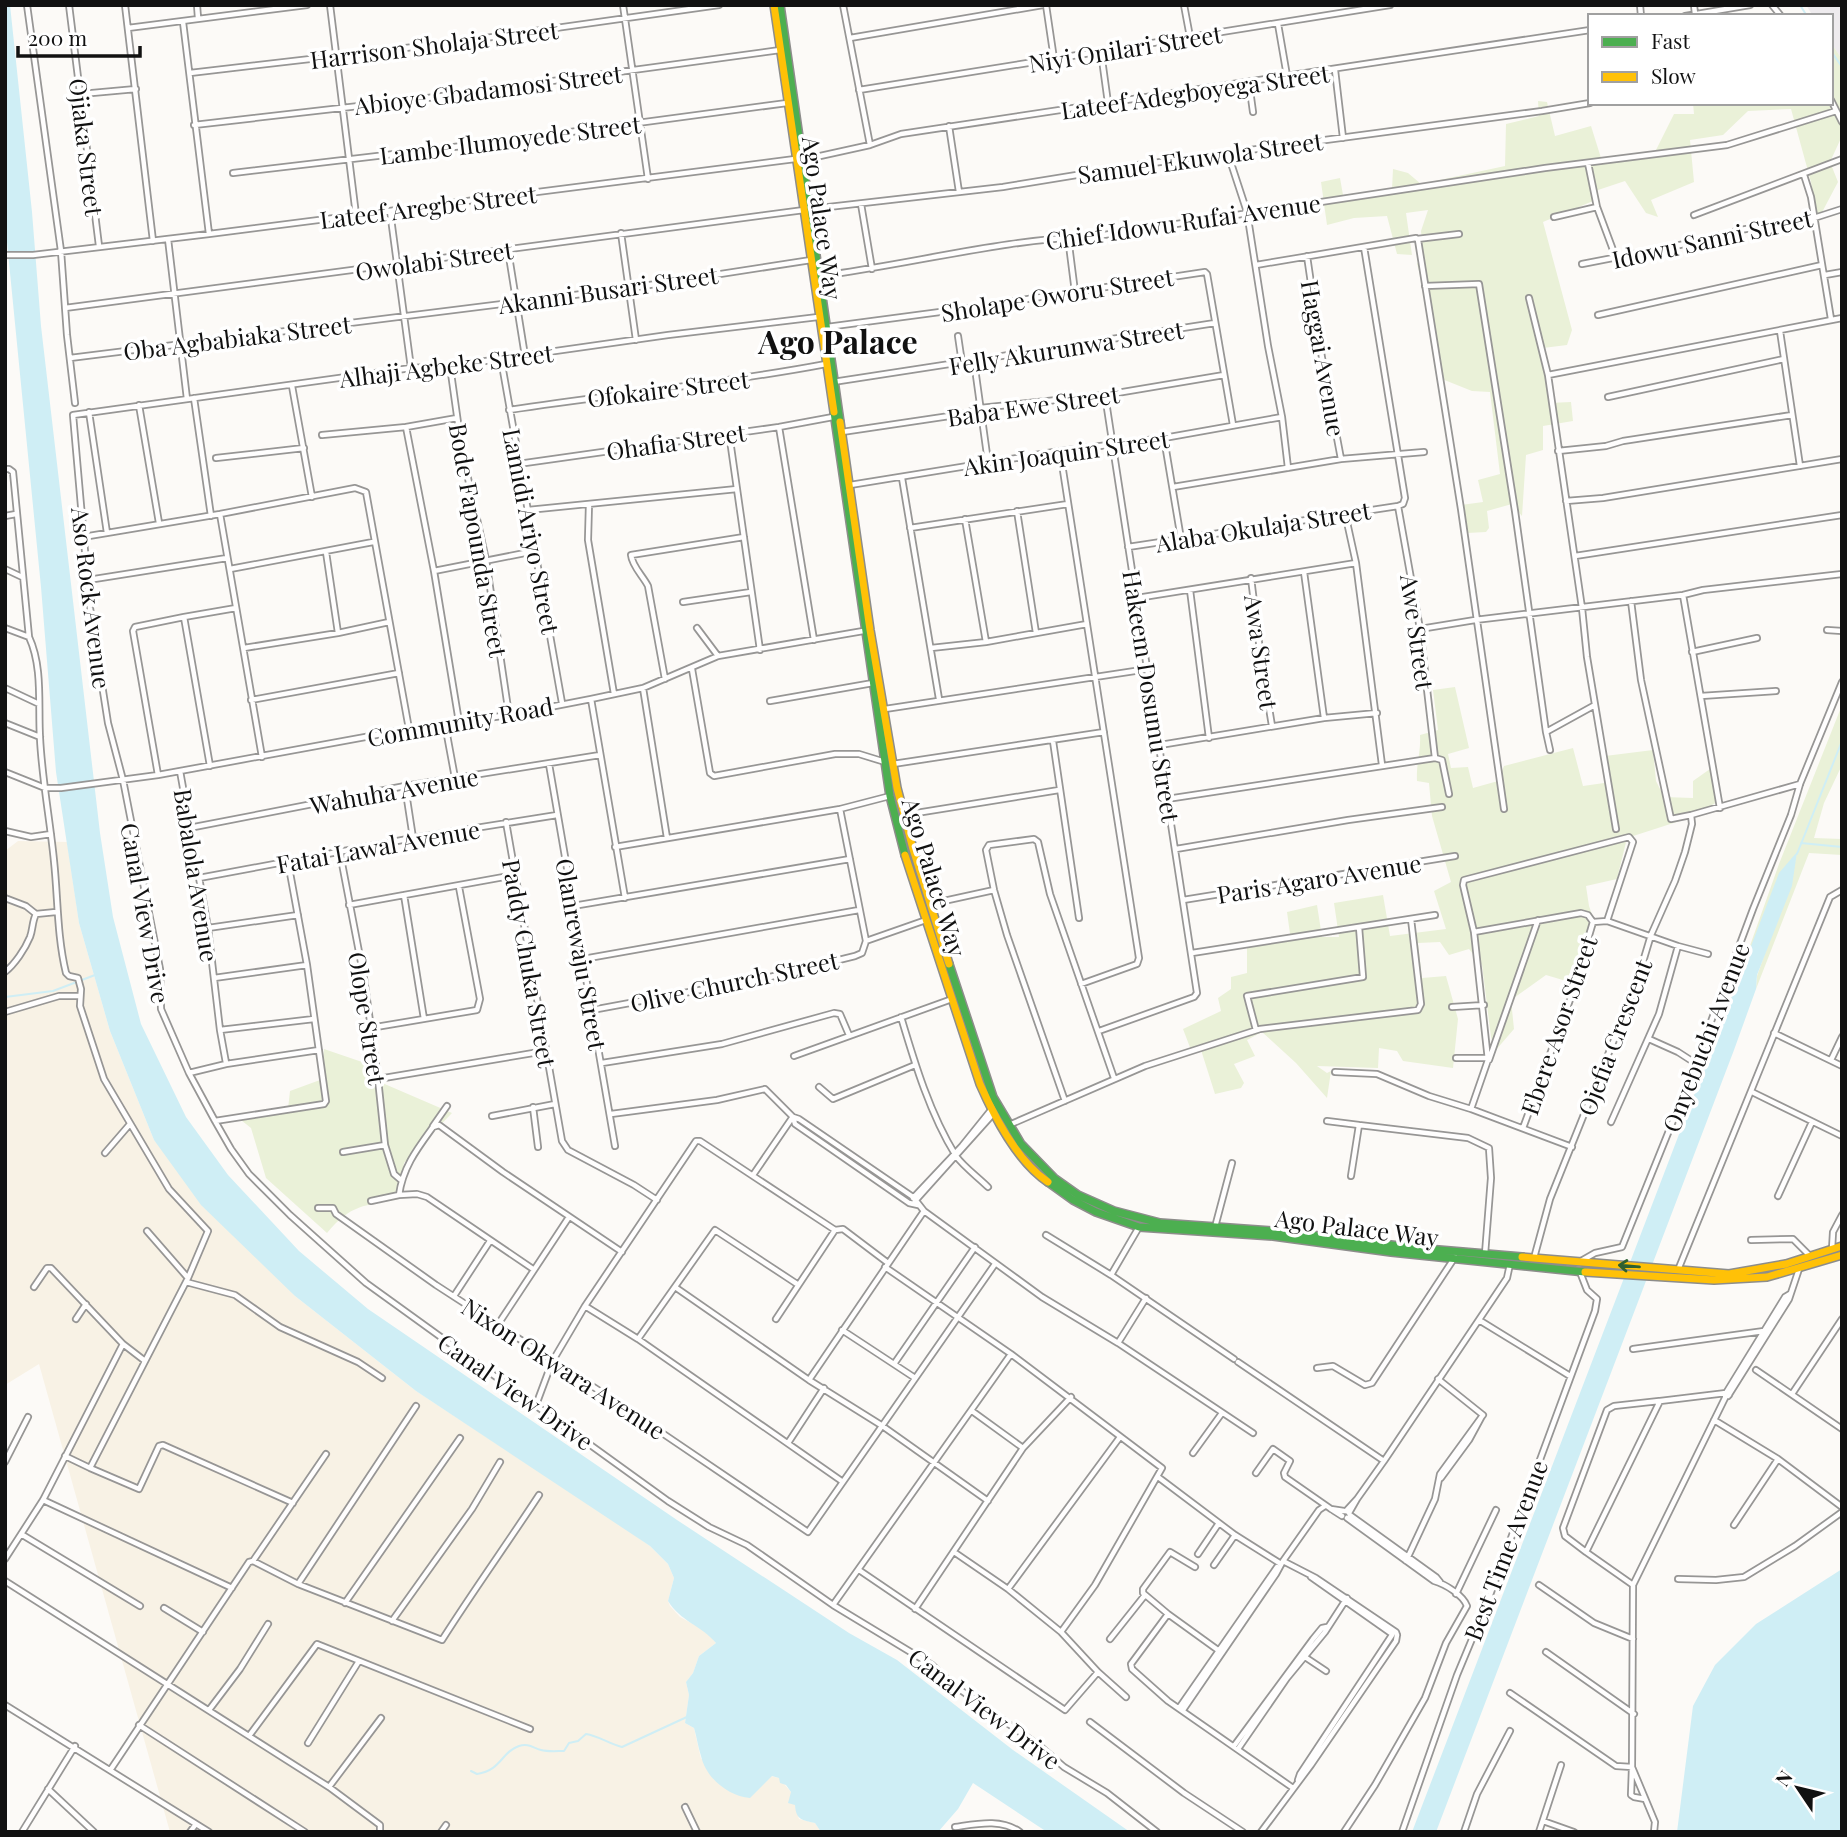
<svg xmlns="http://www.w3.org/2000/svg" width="1847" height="1837" font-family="'Playfair Display',serif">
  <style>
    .industrial { fill: #eeebee }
    .farmland { fill: #f8f2e5 }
    .green { fill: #eaf1d8 }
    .water { fill: #cfeef5 }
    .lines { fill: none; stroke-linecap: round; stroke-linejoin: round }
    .stream { stroke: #cfeef5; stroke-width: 2 }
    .street-casing { stroke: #979695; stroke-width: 8 }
    .fast-casing { stroke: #8d8d8b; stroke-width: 10 }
    .slow-casing { stroke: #8d8d8b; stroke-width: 10 }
    .street { stroke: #fffefe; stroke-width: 4.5 }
    .fast { stroke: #4caf50; stroke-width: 7 }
    .slow { stroke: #ffc107; stroke-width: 7 }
    .oneway { stroke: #2e6030 }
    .labels { text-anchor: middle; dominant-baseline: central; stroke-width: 7; stroke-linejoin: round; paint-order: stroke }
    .street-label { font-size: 24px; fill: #111; stroke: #fff }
    .district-label { font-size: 32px; font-weight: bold; fill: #111; stroke: #fff }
  </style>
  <rect width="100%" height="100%" fill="#fcfaf7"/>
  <path class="industrial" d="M1806,5H1842V59L1831,43V16H1813Z"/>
  <path class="farmland" d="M18,841L67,842L79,923L110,1031L154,1140L295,1296L416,1391L613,1520L650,1546L668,1564L674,1578L668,1601L670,1606L680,1617L706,1631L716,1643L699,1656L693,1673L686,1682L689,1695L685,1723L694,1728L701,1759L779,1778L791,1792L799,1819L815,1823L821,1832H170L39,1364L5,1385V851Z"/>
  <path class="green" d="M1831,43L1842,59V136L1830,162L1838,182L1819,218L1820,257L1811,182L1791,109L1748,111L1723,135L1690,140L1694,182L1651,200L1658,217L1646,213L1625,181L1598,190L1593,201L1543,222L1572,330L1567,345L1543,348L1549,403L1571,402L1573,421L1543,426V450L1526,455L1522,516L1512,504L1487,511L1489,528L1486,532L1467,533L1461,505L1483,502L1478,480L1500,474L1490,392L1472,391L1442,379L1434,325L1417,264L1423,255L1421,231L1428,210L1406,213L1412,255L1397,254L1387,216L1354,218L1327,225L1321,182L1340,178L1343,195L1392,189L1393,169L1408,173L1421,184L1505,166L1506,124L1539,116L1538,101L1547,102L1555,136L1591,126L1601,158L1655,152L1674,114H1694L1693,103H1831Z
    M1455,687L1469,748L1448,754L1451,768L1468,767L1473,788L1498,781L1504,766L1573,748L1583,786L1604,783L1605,756L1653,750L1656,781L1664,797L1693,798V781L1710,769L1719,801L1689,818L1627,838L1617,879L1586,886L1589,906L1596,926L1573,983L1546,975L1511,1000L1514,1029L1495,1051L1491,1037L1482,965L1469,949L1449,955L1440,942L1418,943L1422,978L1446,976L1458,1019L1453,1068L1403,1061L1397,1051L1379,1048L1378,1068L1317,1066L1327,1073L1331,1071L1327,1098L1296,1063L1262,1032L1247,1040L1255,1056L1234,1064L1244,1083L1241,1088L1215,1094L1201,1050H1191L1183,1029L1221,1011L1218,998L1231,989V977L1247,973V948L1291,941L1287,912L1317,905L1322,937H1339L1334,903L1383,895L1390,936L1446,929L1434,891L1451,882L1432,816L1429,783L1417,781C1416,763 1421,753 1420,735L1438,730L1433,690Z
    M1842,705V765L1824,803L1814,838L1842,839V855L1809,853L1756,989L1757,976L1771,936L1752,946L1736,985L1779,864Z
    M324,1049L365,1063L380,1082L452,1113L404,1163L399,1199C364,1206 351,1204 327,1233L266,1178L251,1128L236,1116L288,1109L290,1091L320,1080Z"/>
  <path class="water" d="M5,5H10L32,212L41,326L100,833L113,917L141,1024L186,1117L228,1175L299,1251L368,1309L677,1520L849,1633L897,1660L1013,1750L1130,1832H1047L973,1783L958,1809L938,1832H821L815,1823C802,1820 796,1820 795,1805L788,1803L791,1792L786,1785L780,1783L779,1778L772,1776L750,1798C728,1796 706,1778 701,1756C698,1747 697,1738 694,1728L685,1723L689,1695L686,1682L693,1673L699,1656L716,1643C702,1626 680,1621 668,1601L674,1578L668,1564L650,1546L416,1391L295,1296L201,1205L154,1140L110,1031L79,923L56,772L41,587L5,222Z
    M1797,852L1792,886L1757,975L1756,989L1734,1050L1436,1832H1412L1779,873Z
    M1842,1569V1832H1677L1693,1706L1715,1665L1756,1624Z"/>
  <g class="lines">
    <path class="stream" d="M1800,5L1807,16
      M1831,51L1842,67
      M1801,843L1842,847
      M1797,854L1842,741
      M5,997L53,991L95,975
      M471,1771L477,1774C502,1770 501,1752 519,1746C529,1743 533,1748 541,1750C548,1752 557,1751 564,1751L569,1743L578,1741L586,1734C599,1736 609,1744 622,1747L689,1716"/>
    <g class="street-casing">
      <path id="street" d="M27,5L61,251L67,335L75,403
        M69,5L99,246
        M125,5L153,241
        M197,5L198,18
        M330,5L356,215
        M623,5L648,179
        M843,5L870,145
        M1046,5L1054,59
        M1184,5L1190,37
        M1640,5L1641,16
        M1694,5L1695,14
        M1772,5L1781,16
        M1685,16L1750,5
        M183,22L209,234
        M1278,24L1287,76
        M128,28L307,5
        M850,38L1043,5
        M1101,52L1108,103
        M1335,70L1343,138
        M190,73L457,42L719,5
        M1249,83L1253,112
        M859,90L1390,5
        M81,94L136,89
        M1831,100L1842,122
        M194,125L420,99L780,50
        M949,126L959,192
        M1228,154L1247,212L1268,346L1282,417L1288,468
        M802,160L870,145L901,134L1590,30
        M1588,163L1597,207L1616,258
        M233,173L496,142L787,103
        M1804,175L1811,197L1831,319
        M861,204L872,269
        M811,209L1003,187L1138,165L1542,111L1590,103
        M390,211L411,368
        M1694,215L1842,159
        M1554,217L1597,207
        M621,233L636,340
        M1068,237L1075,292
        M168,239L187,399
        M1417,239L1459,234
        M1364,247L1405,498L1403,504L1398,506
        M508,250L525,356
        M5,255H33L209,234L795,159
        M1307,256L1322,358L1341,459
        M1582,264L1695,242L1740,230L1814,218L1842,209
        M1256,265L1416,238L1418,240L1461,509L1504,809
        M1825,275L1842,272
        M820,276C912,264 1004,239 1097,236L1545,168L1727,145L1836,111
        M1425,286L1479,284L1515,511L1546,732
        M1529,298L1548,375L1582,608L1587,657L1616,829
        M65,308L804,210
        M1598,315L1822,265
        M818,317L668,335L450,366L411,368L73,415L90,608L108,723L123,780L160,969L161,1009L189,1073L215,1121L231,1149L249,1174L290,1215L366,1283L668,1501L709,1527L747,1545L833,1605L932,1665L952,1684L1041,1747L1064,1767L1107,1793L1157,1832
        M827,327L955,310L1205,272L1207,274L1233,425
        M1780,331L1800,466
        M958,336L962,363
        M70,358L630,288L811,260
        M501,359L562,703
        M974,361L988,462
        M450,366L462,451L486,560L509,715
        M1548,375L1842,318
        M833,382L1215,323
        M292,386L312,497
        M1608,397L1784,359
        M194,398L211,516
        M139,405L159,523
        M509,410C615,394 721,384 826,364
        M89,412L107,533
        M406,427L434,571L459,722
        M779,427L814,640
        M842,432L963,414L980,408L1105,395L1224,375
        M729,433L760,650
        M322,435L406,427L457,418
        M1164,438L1181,539
        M1060,451L1139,958L1137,964L1081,984
        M1558,451L1606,446L1623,441L1792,415
        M216,458L304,448
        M518,464L779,427L833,417
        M5,469H9L13,472L29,637C43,667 38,705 40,738C42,779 50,820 54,861C58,898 57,936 66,973L69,976L78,978L81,989L80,1006L104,1079L169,1189L208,1231L188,1278L90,1468L65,1456
        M902,478L939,699
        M850,485L1060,451L1164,438L1282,417
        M1173,487L1341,459L1424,452
        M1566,501L1603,498L1842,459
        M589,504L588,540L614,694
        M1398,506L1420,629L1435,758
        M528,510L737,489
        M1017,511L1036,633
        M1345,513L1356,563L1382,765
        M220,514L262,757
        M5,516L16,514
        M965,519L986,642
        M910,528L1068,504
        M83,537L220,514L355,488L366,492L409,729
        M1128,547L1398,506
        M326,552L338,633
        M1575,556L1842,515
        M5,569L22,577
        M230,569L373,542
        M434,571L535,551
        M1304,572L1324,718
        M1251,578L1261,659L1272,726
        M88,580L227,558
        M1190,590L1209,738
        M1683,595L1720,808
        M1137,598L1356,563
        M1631,601L1641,680L1671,819L1691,815L1800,784
        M683,602L751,592
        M5,628L29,637
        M697,628L718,656
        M1420,629L1475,620L1683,595L1703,590L1842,574
        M1827,630L1842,631
        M244,648L338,633L389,622
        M931,648L986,642L1087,624
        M1692,652L1757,638
        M692,669L710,773L714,776L835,754H859L885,762
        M665,679L648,586C643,576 632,566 631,555L744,537
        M5,688L39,704
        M643,688L667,838
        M1701,696L1776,691
        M591,699L625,898
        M251,700L399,673
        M770,701L873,683
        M885,709L1148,669
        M5,723L40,737
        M445,724L455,778
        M1053,741L1079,918
        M1160,745L1324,718L1377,713
        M1550,750L1546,732L1595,705
        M1435,758L1442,760L1449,794
        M549,764L615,1146
        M893,764L1104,732
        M210,766L184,617L236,608
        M180,771L208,928L220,1030L314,1019
        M5,772L45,788H61L158,775L409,729L509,715L591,699L643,688L718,656L869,630
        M158,775L133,631L135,627L184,617
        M405,786L413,838
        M1167,799L1435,758
        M840,809L866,941
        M904,815L1059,790
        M506,822L562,1141L568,1150L634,1185L657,1200
        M189,828L405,786L600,755
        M5,831L31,837L51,834
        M615,847L840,809L890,796
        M1176,849L1348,820L1442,807
        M340,853L364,978L378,1079L385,1145L394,1174L401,1180
        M199,878L413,838L557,815
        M404,895L424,1019
        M5,898L26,906L36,914
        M1183,900L1455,856
        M930,904L994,890
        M349,905L515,875
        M573,906L850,859
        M208,928L298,915
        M1474,932L1581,913L1588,915L1593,922L1607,921L1678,946L1708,954
        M866,941L926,920
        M1192,953L1435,915
        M583,959L859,910
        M5,972C15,964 25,949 30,937C33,929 32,922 36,914L56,912
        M214,978L307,965
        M1452,1007L1484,1005
        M592,1010L770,977L855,956L862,953L866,941
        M5,1012L59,996H79
        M901,1017C915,1064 930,1114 956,1156C964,1167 978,1177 988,1187
        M370,1028L477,1010L480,999L459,887
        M220,1030L226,1063
        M1256,1030L1247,996L1363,977L1359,927
        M1099,1031L1194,997L1197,993L1105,395
        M1774,1033L1842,1066
        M1649,1039L1678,1052L1695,1063
        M794,1056L952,999
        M1456,1058H1487
        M1489,1060L1538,920
        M1831,1060L1842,1037
        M602,1063L722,1044L834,1013L840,1014L849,1035
        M1335,1072L1377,1074L1429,1096L1471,1109L1572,1147
        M189,1073L226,1064L319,1050
        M378,1079L545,1051
        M819,1087L833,1099L915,1065
        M1752,1092L1842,1136
        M1065,1101L1007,935L994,890L986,850L989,845L1034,839L1038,842L1050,894L1114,1078
        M533,1107L538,1147
        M1471,1109L1488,1060L1474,932L1463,885L1464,880L1629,837L1633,842L1607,921
        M611,1114L717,1100L765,1089L793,1117L795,1124L909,1203L918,1205
        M492,1116L555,1104
        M793,1117L799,1119L913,1197L924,1211L809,1380
        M215,1121L324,1104L326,1101L307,965L288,862
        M1327,1121L1359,1125L1351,1176
        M1611,1122L1659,1014L1678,946
        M1009,1125L1145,1066L1260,1029L1418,1010L1421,1004L1411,919
        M1359,1125L1468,1138L1489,1148L1491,1178L1485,1254
        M433,1126L447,1106
        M1523,1128L1571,997L1593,922
        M343,1152L385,1145
        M105,1153L130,1124
        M753,1175L792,1118
        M1778,1196L1812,1122
        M913,1198L962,1146L991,1110
        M371,1201L399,1195
        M915,1201L993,1114
        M318,1208H333L336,1214L436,1285L612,1399L808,1532L995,1264
        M924,1211L1042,1297L1118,1343L1253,1433
        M1215,1227L1232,1163
        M147,1231L188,1278
        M1046,1235L1111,1275L1234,1359
        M1751,1240L1793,1239L1810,1256
        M1832,1249L1833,1232L1842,1215
        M1534,1258L1550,1199L1636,985L1651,935L1675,881L1685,852L1692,824L1691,815
        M1581,1261L1595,1253L1622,1247L1685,1091L1753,909L1791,815L1800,784L1842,682
        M885,1267L1011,1354L1162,1468L1095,1585L1061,1632L1008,1589L954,1552
        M533,1269L427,1197L417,1194L399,1195C403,1167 417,1149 433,1127L439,1125L503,1172L622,1252
        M1678,1270L1830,897L1842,890
        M1111,1275L1139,1227
        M186,1282L235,1295L280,1327L358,1362L382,1378
        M34,1287L47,1268H51L123,1344L145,1361
        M675,1287L809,1380L881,1425L988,1501
        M454,1296L490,1241
        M585,1306L638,1339L843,1482
        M76,1319L86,1304
        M776,1319L835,1230
        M1479,1320L1570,1376
        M497,1326L569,1217
        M842,1330L915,1378
        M638,1339L715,1230L797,1284
        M1118,1343L1146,1298
        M1633,1349L1764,1331
        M1238,1362L1384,1461
        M894,1364L975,1247
        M1317,1368L1333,1366L1365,1385L1372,1383L1455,1257
        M1756,1370L1842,1429
        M1438,1379L1483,1415
        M1792,1394L1842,1319
        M1728,1396L1789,1299L1799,1269
        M536,1405L552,1362L585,1306L696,1141H700L835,1230L843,1229L888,1263
        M972,1411L1023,1448
        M1714,1420L1778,1459L1842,1507
        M788,1443L824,1388
        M1193,1453L1222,1413
        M5,1462L28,1417
        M90,1468L139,1489L159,1446L163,1445L293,1503
        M1256,1473L1273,1449L1290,1461L1284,1473L1285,1477L1331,1509
        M1158,1477L1235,1535L1281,1564
        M1441,1478L1469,1440L1482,1416
        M1357,1499L1384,1461L1507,1278L1510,1264
        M43,1500L232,1588
        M1346,1511L1357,1499L1349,1513
        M1350,1515L1436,1577L1440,1582
        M1342,1516L1331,1509L1344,1511
        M1734,1525L1778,1459
        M21,1534L140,1606
        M1586,1552L1565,1536L1563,1528L1607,1410L1614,1406L1659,1401
        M1198,1554L1219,1523
        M5,1559L43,1500L123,1344
        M253,1561L326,1454
        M1283,1561L1316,1578L1396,1632L1397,1635
        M1406,1561L1435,1499L1440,1474L1483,1415
        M1214,1565L1235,1535
        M1195,1567L1170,1552L1143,1589V1593L1168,1614L1222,1653
        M859,1570L1065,1710L1098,1672
        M1311,1577L1392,1634
        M1678,1579L1716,1580L1744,1577L1795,1546L1842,1512
        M5,1581L329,1787L380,1825V1832
        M298,1584L416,1406
        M1539,1585L1594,1623L1633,1639
        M1633,1585L1586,1552L1660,1401L1726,1393L1729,1395
        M1008,1589L1120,1437
        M1456,1594L1496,1510
        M345,1603L460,1438
        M833,1605L1011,1354
        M164,1608L203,1632
        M915,1609L1023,1448L1071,1397
        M1168,1614L1131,1664L1132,1669L1168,1701L1293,1788
        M392,1621L472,1509L500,1462
        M1061,1632L1098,1672L1126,1697
        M1110,1639L1145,1595
        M1546,1652L1634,1714
        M1305,1657L1326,1671
        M1510,1693L1616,1766L1632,1767L1631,1795L1634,1797L1645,1799
        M5,1705L209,1832
        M1179,1708L1277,1567
        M209,1710L240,1669L268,1624
        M1183,1710L1276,1574L1283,1561L1319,1510L1325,1506
        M1090,1722L1184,1793L1243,1832
        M139,1725L305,1832
        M249,1736L317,1644L530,1729
        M308,1743L359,1661
        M1234,1746L1313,1639L1322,1628L1327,1627
        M1238,1749L1287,1678L1325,1632L1347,1598
        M111,1769L249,1562L253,1561L298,1584L442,1640C473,1591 507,1544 539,1495
        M1298,1780L1300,1774L1392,1635
        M329,1787L381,1718
        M48,1789L94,1832
        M685,1807L697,1832
        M1543,1821L1574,1832
        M955,1827C976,1824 1001,1818 1020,1832
        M22,1832L75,1746
        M190,1832L196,1824
        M441,1832L446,1825
        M1261,1832L1311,1765L1396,1641L1397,1635
        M1344,1832L1375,1785L1425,1698L1446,1643L1467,1606C1463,1595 1445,1584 1434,1581L1347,1518
        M1402,1832L1457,1675L1487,1603L1595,1311L1597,1299L1587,1290L1580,1272
        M1464,1832L1477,1794L1510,1731
        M1539,1832L1561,1765
        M1654,1832L1655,1822L1632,1767L1633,1585L1725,1398L1726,1393L1785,1297L1790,1294"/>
    </g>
    <g class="fast-casing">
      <path id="fast" d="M780,5L840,422
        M834,412L890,796L905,855
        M949,964L993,1097L1021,1144L1054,1178L1078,1195L1114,1211L1160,1223L1286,1232L1415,1248L1522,1257
        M1048,1182L1073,1200L1096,1212L1139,1227L1273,1236L1391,1252L1585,1272"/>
    </g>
    <g class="slow-casing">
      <path id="slow" d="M774,5L834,412
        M840,422L870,630L897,788L913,849L949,964
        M905,855L980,1084C995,1118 1017,1161 1048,1182
        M1522,1257L1729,1274L1786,1264L1842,1246
        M1585,1272L1714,1280L1767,1277L1842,1255"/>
    </g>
    <use href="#street" class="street"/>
    <use href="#fast" class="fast"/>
    <use href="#slow" class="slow"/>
  </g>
  <defs><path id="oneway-shaft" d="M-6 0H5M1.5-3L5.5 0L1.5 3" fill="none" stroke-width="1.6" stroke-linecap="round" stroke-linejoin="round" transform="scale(1.75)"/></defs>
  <use class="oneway" href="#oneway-shaft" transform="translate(1629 1266) rotate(-175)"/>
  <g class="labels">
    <g class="street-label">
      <text transform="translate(434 44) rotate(-7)">Harrison Sholaja Street</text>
      <text transform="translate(1125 48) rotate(-9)">Niyi Onilari Street</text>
      <text transform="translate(488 89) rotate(-7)">Abioye Gbadamosi Street</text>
      <text transform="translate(1195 91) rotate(-8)">Lateef Adegboyega Street</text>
      <text transform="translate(510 139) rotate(-7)">Lambe Ilumoyede Street</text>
      <text transform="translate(87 147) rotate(83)">Ojiaka Street</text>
      <text transform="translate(1200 157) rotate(-8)">Samuel Ekuwola Street</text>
      <text transform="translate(428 206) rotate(-7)">Lateef Aregbe Street</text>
      <text transform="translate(823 218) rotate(82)">Ago Palace Way</text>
      <text transform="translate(1183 221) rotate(-8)">Chief Idowu Rufai Avenue</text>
      <text transform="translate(1712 238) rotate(-12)">Idowu Sanni Street</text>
      <text transform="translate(434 260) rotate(-8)">Owolabi Street</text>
      <text transform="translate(608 289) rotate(-8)">Akanni Busari Street</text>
      <text transform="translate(1057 294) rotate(-9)">Sholape Oworu Street</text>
      <text transform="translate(237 337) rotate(-7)">Oba Agbabiaka Street</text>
      <text transform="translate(1066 347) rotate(-9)">Felly Akurunwa Street</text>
      <text transform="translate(1324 358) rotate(80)">Haggai Avenue</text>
      <text transform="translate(446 365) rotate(-7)">Alhaji Agbeke Street</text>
      <text transform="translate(668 388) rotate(-7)">Ofokaire Street</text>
      <text transform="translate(1033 405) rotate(-8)">Baba Ewe Street</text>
      <text transform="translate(676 441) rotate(-8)">Ohafia Street</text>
      <text transform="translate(1066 452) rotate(-8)">Akin Joaquin Street</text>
      <text transform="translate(1263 526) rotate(-9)">Alaba Okulaja Street</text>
      <text transform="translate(532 531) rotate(79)">Lamidi Ariyo Street</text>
      <text transform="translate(479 540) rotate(80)">Bode Fapounda Street</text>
      <text transform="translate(92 598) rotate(83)">Aso Rock Avenue</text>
      <text transform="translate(1418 632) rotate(82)">Awe Street</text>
      <text transform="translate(1262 652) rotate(82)">Awa Street</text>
      <text transform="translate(1152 696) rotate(81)">Hakeem Dosumu Street</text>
      <text transform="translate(460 721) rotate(-10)">Community Road</text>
      <text transform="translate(394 790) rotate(-10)">Wahuha Avenue</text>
      <text transform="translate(378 846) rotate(-10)">Fatai Lawal Avenue</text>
      <text transform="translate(197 875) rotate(81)">Babalola Avenue</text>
      <text transform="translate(935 877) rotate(73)">Ago Palace Way</text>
      <text transform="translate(1319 878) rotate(-9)">Paris Agaro Avenue</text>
      <text transform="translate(146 913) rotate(80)">Canal View Drive</text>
      <text transform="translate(582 954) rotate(80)">Olanrewaju Street</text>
      <text transform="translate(530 963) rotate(80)">Paddy Chuka Street</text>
      <text transform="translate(734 981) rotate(-12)">Olive Church Street</text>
      <text transform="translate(368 1018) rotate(81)">Olope Street</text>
      <text transform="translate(1558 1025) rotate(-71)">Ebere Asor Street</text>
      <text transform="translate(1614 1037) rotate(-69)">Ojefia Crescent</text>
      <text transform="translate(1705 1037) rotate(-69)">Onyebuchi Avenue</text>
      <text transform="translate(1357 1227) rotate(7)">Ago Palace Way</text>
      <text transform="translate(564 1368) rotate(33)">Nixon Okwara Avenue</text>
      <text transform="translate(516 1391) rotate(35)">Canal View Drive</text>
      <text transform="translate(1505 1550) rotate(-69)">Best Time Avenue</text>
      <text transform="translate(985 1708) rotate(37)">Canal View Drive</text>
    </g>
    <g class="district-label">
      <text x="838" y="340">Ago Palace</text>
    </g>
  </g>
  <rect width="1847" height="1837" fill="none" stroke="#111111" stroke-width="14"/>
  <rect x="1588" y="14" width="245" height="91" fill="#ffffff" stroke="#a0a0a0" stroke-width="2"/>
  <rect x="1602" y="37" width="35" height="10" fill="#4caf50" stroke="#a0a0a0" stroke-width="2"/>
  <text x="1651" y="49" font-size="21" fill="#111111">Fast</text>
  <rect x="1602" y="72" width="35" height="10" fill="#ffc107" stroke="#a0a0a0" stroke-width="2"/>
  <text x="1651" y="84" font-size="21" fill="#111111">Slow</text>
  <g transform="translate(1798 1788) rotate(305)" stroke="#ffffff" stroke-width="5" paint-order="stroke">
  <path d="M0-5L12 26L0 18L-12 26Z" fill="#111111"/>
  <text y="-10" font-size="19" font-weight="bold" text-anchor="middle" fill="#111111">N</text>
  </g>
  <path d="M18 46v10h122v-10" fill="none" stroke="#111111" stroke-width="3.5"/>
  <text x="28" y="46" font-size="21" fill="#111111" stroke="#ffffff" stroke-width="5" paint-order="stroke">200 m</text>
</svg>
